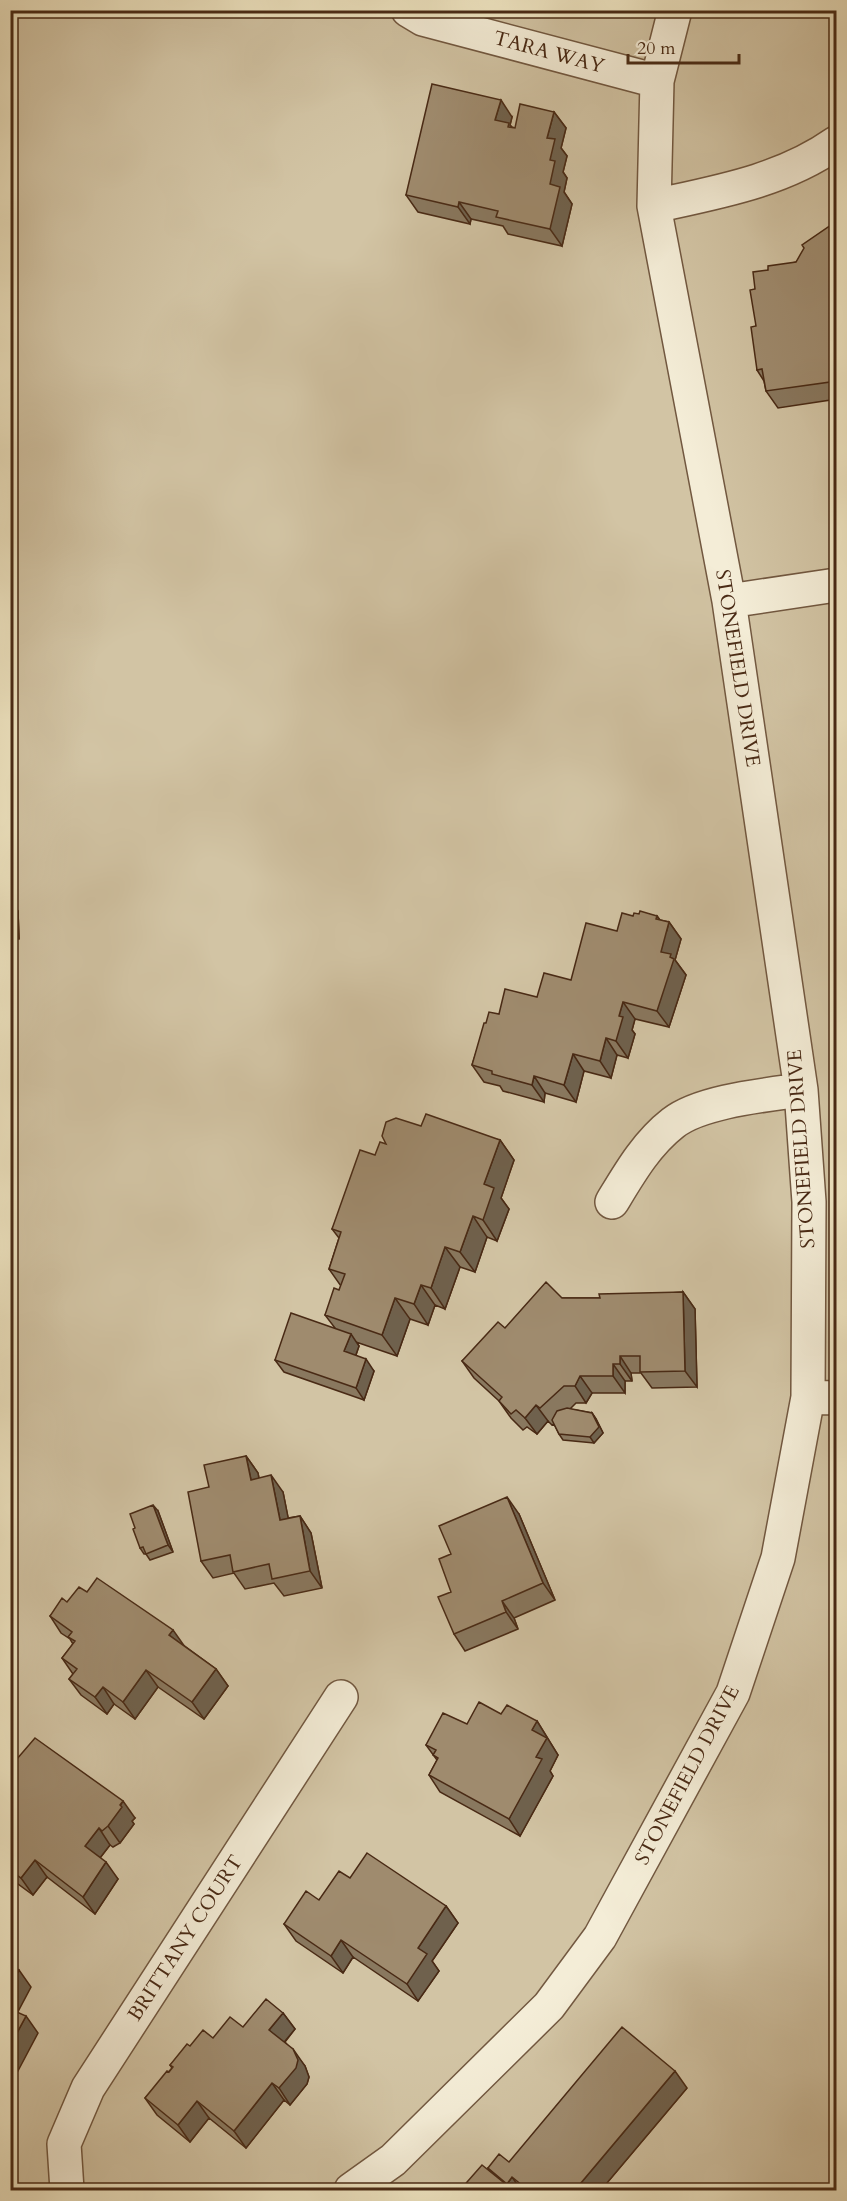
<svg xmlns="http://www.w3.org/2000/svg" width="847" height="2201" font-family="Cardo,serif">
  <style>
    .grass { fill: #d2c4a4; stroke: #8e775c; stroke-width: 1.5 }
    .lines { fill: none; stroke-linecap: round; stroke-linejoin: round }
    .minor-casing { stroke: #725840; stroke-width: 36 }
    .minor { stroke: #f4edd7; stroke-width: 33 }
    .wall { fill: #89785f; stroke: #492a15; stroke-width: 1.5 }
    .shaded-wall { fill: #6f614d; stroke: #492a15; stroke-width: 1.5 }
    .building { fill: #9f8b6e; stroke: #492a15; stroke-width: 1.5 }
    .labels { text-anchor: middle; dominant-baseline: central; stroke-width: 4.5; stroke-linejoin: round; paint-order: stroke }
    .street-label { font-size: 20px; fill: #492a15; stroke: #f4edd7 }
  </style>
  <rect width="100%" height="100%" fill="#eee4c1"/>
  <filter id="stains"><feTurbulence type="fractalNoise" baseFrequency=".00333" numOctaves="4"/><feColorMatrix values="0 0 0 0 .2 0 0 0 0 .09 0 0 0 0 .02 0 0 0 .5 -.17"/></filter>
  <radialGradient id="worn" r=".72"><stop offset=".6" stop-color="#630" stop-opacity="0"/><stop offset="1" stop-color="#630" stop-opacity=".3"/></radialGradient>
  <path class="grass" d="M11,11H836V2190H11Z"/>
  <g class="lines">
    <g class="minor-casing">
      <path id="minor" d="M408,10L423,19L657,81
        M654,206C718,192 782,181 836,143
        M729,601L836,585
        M612,1202C629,1174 646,1144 673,1123C701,1101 766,1095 801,1090
        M808,1397L836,1398
        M67,2190L64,2144L88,2088L341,1697
        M351,2190L393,2160L549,2006L600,1937L733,1693L778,1558L808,1397L809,1202L801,1090L729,601L654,206L657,81L675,10"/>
    </g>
    <use href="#minor" class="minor"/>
  </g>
  <path class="wall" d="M554,112L566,128L561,148L567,156L563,172L567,178L564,192L572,204L562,246L508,234L503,226L471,219L470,224L418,212L406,195L512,117L510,125L512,127L515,128Z
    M837,221V399L778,408L766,391L764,381L757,370L755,289L768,270L796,262Z
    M10,905H14L18,911L19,939H10Z
    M639,914L657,916L660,920L669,922L681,939L675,960L686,975L669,1027L635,1019L632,1030L635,1034L628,1058L617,1055L611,1078L584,1071L576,1102L545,1093L544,1102L503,1091L500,1086L484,1082L472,1065L486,1023L499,1014L537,997L571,980L617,931L633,916Z
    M421,1126L500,1140L514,1160L501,1198L509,1209L497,1241L487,1237L475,1272L460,1267L445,1309L435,1305L428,1325L410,1319L397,1356L356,1342L359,1346L356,1355L374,1371L364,1400L284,1372L275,1360L335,1328L325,1315L341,1286L329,1269L339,1238L332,1229L375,1155Z
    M683,1292L695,1309L697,1387L652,1388L641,1373H631L632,1381H625V1393H592L586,1403H576L570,1409L592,1413L596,1419L603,1433L594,1443L563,1440L559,1434L554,1424L552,1425L548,1421L537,1434L527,1427L523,1430L511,1418L499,1401L474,1378L462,1361L505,1328L562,1298H600Z
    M246,1456L258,1473L259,1478L283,1492L288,1518L300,1516L311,1533L322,1588L284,1596L274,1583L245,1589L234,1573L213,1578L201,1561L209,1487Z
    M158,1511L173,1552L150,1560L146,1554H144L140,1548Z
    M519,1514L555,1600L514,1618L518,1629L465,1651L454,1634L451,1592V1554Z
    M87,1592L183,1645L216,1669L228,1686L204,1719L158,1687L135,1719L114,1704L107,1714L81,1695L69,1679L73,1674L62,1658L73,1644L70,1639L61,1633L50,1616L67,1602Z
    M501,1714L537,1721L558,1755L550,1771L553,1776L520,1836L440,1792L429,1775L437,1760L426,1745L467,1724Z
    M10,1767L135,1818L132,1821L134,1824L120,1843L113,1847L110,1845L100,1858L118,1879L95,1914L47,1877L33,1895L10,1878Z
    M350,1878L446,1906L458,1923L432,1961L439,1971L418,2001L353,1957L343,1973L296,1941L284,1924Z
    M283,2013L295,2029L285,2042L305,2066L309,2077L307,2084L290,2105L284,2100L246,2148L209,2118L190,2142L157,2115L145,2098L172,2068L170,2065L190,2046Z
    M687,2088L601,2190H460L490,2171L488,2168L509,2162Z"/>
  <path class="shaded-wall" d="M501,100L512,117L510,125L521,140L495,120Z
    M554,112L566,128L561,148L567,156L563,172L567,178L564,192L572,204L562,246L550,229V160L547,138Z
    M459,202L471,219L470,224L458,207Z
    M14,905L18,911L19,939L15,932Z
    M657,916L667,930L669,922L681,939L675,960L686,975L669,1027L657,1011L661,952L656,919Z
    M623,1002L635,1019L632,1030L635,1034L628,1058L616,1041L619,1016Z
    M606,1038L617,1055L611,1078L600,1061Z
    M573,1054L584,1071L576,1102L564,1085Z
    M534,1076L545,1093L544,1102L532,1085Z
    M500,1140L514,1160L501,1198L509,1209L497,1241L483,1220L484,1184Z
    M473,1216L487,1237L475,1272L460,1252Z
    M445,1247L460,1267L445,1309L431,1288Z
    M421,1285L435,1305L428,1325L414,1304Z
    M683,1292L695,1309L697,1387L685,1371Z
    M395,1298L410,1319L397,1356L382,1335Z
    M351,1334L359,1346L353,1363L344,1351Z
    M620,1356L631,1373L632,1381L620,1364Z
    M366,1359L374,1371L364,1400L356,1388Z
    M613,1364L625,1381V1393L613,1376Z
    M580,1376L592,1393L586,1403L575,1386Z
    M536,1405L548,1421L537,1434L525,1418Z
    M592,1413L596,1419L603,1433L594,1443L590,1437Z
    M246,1456L258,1473L262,1497L251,1480Z
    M271,1475L283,1492L292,1537L280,1520Z
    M507,1497L519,1514L555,1600L543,1583Z
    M153,1505L158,1511L173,1552L168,1545Z
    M300,1516L311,1533L322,1588L310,1571Z
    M502,1601L514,1618L518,1629L506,1612Z
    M173,1630L185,1647L169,1635Z
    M216,1669L228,1686L204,1719L192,1702Z
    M146,1670L158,1687L135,1719L123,1702Z
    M103,1687L114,1704L107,1714L95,1697Z
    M537,1721L558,1755L550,1771L553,1776L520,1836L509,1819L536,1757L532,1730Z
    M123,1801L135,1818L132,1821L134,1824L120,1843L108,1826Z
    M99,1828L110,1845L96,1863L85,1846Z
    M35,1860L47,1877L33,1895L21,1878Z
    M106,1862L118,1879L95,1914L83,1897Z
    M446,1906L458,1923L432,1961L439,1971L418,2001L407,1984L418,1948Z
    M341,1940L353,1957L343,1973L331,1956Z
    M19,1970L31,1987L13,2021L10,2017V1987Z
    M283,2013L295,2029L281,2046L269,2030Z
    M26,2016L38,2033L10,2086V2046Z
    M293,2049L305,2066L309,2077L307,2084L290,2105L279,2088Z
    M675,2071L687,2088L601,2190H575Z
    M272,2083L284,2100L246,2148L234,2131Z
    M197,2101L209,2118L190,2142L178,2125Z
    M512,2177L521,2190H511L507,2184Z"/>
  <path class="building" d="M432,84L501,100L495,120L509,123L508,127L515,128L520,104L554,112L547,138L555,139L550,160L555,161L550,184L560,187L550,229L496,217L498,211L459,202L458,207L406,195Z
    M837,221V360L834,362L837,381L766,391L762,369L757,370L751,327L756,326L750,290L755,289L753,272L768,270V266L796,262L804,248L802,245Z
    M10,905H14L15,932L10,933Z
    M640,911L657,916L656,919L669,922L661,952L671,954L670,957L674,959L657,1011L623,1002L619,1016L623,1017L616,1041L606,1038L600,1061L573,1054L564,1085L534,1076L532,1085L492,1074V1071L472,1065L484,1023H486L489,1012L499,1014L505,989L537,997L544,973L571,980L586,923L617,931L622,913L633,916L634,913L639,914Z
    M426,1114L500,1140L484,1184L494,1188L483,1220L473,1216L460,1252L445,1247L431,1288L421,1285L414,1304L395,1298L382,1335L325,1315L334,1288L339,1290L345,1274L329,1269L341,1232L332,1229L360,1150L375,1155L380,1142L386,1144L382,1136L386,1122L396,1118L421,1126Z
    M546,1282L562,1298H600L599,1294L683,1292L685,1371L640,1372V1356H620V1364H613V1376H580L575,1386H564L540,1408L536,1405L525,1418L516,1410L511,1414L499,1401L502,1397L462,1361L498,1322L505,1328Z
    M291,1313L351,1334L344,1351L366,1359L356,1388L275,1360Z
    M567,1408L592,1413L599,1427L590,1437L559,1434L552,1420L557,1411Z
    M246,1456L251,1480L271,1475L280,1520L300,1516L310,1571L272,1579L269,1564L233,1572L230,1555L201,1561L188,1492L209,1487L204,1465Z
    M507,1497L543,1583L502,1601L506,1612L454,1634L438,1597L451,1592L439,1559L451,1554L439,1526Z
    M153,1505L168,1545L146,1554L143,1547L140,1548L133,1529L135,1528L130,1514Z
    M97,1578L173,1630L169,1635L216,1669L192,1702L146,1670L123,1702L103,1687L95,1697L69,1679L77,1669L62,1658L75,1641L68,1637L72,1632L50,1616L62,1598L67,1602L79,1587L87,1592Z
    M479,1702L501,1714L507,1705L537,1721L532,1730L547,1738L536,1757L542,1759L509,1819L429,1775L438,1758L433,1755L436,1750L426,1745L443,1713L467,1724Z
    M35,1738L123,1801L120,1805L122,1807L108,1826L102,1831L99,1828L85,1846L106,1862L83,1897L35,1860L21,1878L10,1870V1767Z
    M367,1853L446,1906L418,1948L427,1954L407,1984L341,1940L331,1956L284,1924L306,1891L319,1900L339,1871L350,1878Z
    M10,1966L19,1970L10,1987Z
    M266,1999L283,2013L269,2030L293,2049L298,2060L296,2068L279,2088L272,2083L234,2131L197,2101L178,2125L145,2098L167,2071L169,2072L173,2067L170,2065L187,2044L190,2046L203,2030L213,2038L230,2017L243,2027Z
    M10,2009L26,2016L10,2046Z
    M622,2027L675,2071L575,2190H528L512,2177L507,2184L488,2168L499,2154L509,2162Z
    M482,2165L513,2190H460Z"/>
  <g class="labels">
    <g class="street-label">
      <text transform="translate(549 52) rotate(15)">TARA WAY</text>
      <text transform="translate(738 668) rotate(81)">STONEFIELD DRIVE</text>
      <text transform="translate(801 1149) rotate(-94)">STONEFIELD DRIVE</text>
      <text transform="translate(687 1775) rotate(-62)">STONEFIELD DRIVE</text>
      <text transform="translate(185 1938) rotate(-57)">BRITTANY COURT</text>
    </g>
  </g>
  <rect width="847" height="2201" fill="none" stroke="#eee4c1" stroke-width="36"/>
  <rect x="12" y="12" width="823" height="2177" fill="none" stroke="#492a15" stroke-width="3"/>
  <rect x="18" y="18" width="811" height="2165" fill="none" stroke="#492a15" stroke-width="1.5"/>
  <path d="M628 54v9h111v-9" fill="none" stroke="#492a15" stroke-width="3"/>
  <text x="637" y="54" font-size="18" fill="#492a15" stroke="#f4edd7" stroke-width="4.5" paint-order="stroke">20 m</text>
  <rect width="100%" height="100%" filter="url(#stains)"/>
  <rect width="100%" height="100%" fill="url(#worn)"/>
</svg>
